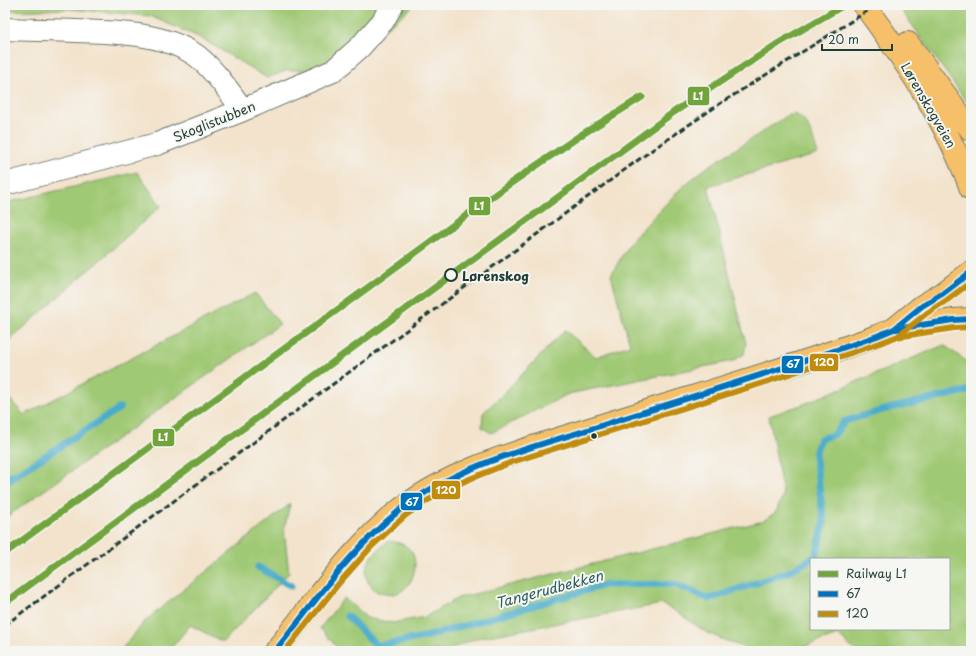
<svg xmlns="http://www.w3.org/2000/svg" width="976" height="656" font-family="'Playpen Sans',sans-serif">
  <style>
    .green { fill: #a0c975; stroke: #608354; fill-rule: evenodd }
    .lines { fill: none; stroke-linecap: round; stroke-linejoin: round }
    .stream { stroke: #4aacca; stroke-width: 7 }
    .minor-casing { stroke: #697769; stroke-width: 24 }
    .major-casing { stroke: #697769; stroke-width: 24 }
    .highway-casing { stroke: #697769; stroke-width: 24 }
    .minor { stroke: #fff; stroke-width: 22 }
    .major { stroke: #f6c06b; stroke-width: 22 }
    .highway { stroke: #f6c06b; stroke-width: 22 }
    .rail { stroke: #1f3d34; stroke-width: 3; stroke-dasharray: 6 3; stroke-linecap: butt }
    .bus-1-casing { stroke: #f6f6f2; stroke-width: 9 }
    .bus-2-casing { stroke: #f6f6f2; stroke-width: 9 }
    .bus-1 { stroke: #0072bc; stroke-width: 6 }
    .bus-2 { stroke: #c18c0d; stroke-width: 6 }
    .rail-1-casing { stroke: #f6f6f2; stroke-width: 10 }
    .rail-1 { stroke: #72a43c; stroke-width: 7 }
    .stop-dot { fill: #f6f6f2; stroke: #1f3d34; stroke-width: 2 }
    .bus-dot { fill: #1f3d34; stroke: #f6f6f2; stroke-width: 1.5 }
    .labels { text-anchor: middle; dominant-baseline: central; stroke-width: 4; stroke-linejoin: round; paint-order: stroke }
    .street-label { font-size: 13px; fill: #1f3d34; stroke: #f6f6f2 }
    .stop-label { font-size: 13px; font-weight: bold; fill: #1f3d34; stroke: #f6f6f2; text-anchor: start }
    .water-label { font-size: 14px; font-style: italic; fill: #2c5e61; stroke: #f6f6f2 }
    .line-badge { stroke: #f6f6f2; stroke-width: 1.5 }
    .badge-label { font-size: 11px; text-anchor: middle; font-weight: bold; fill: #fff }
  </style>
  <rect width="100%" height="100%" fill="#f6f6f2"/>
  <filter id="ink" filterUnits="userSpaceOnUse"><feTurbulence type="fractalNoise" baseFrequency=".025" numOctaves="2"/><feDisplacementMap in="SourceGraphic" scale="8" xChannelSelector="R" yChannelSelector="G"/><feConvolveMatrix kernelMatrix="1 2 1 2 8 2 1 2 1" color-interpolation-filters="sRGB"/></filter>
  <filter id="wash" filterUnits="userSpaceOnUse"><feTurbulence type="fractalNoise" baseFrequency=".012" numOctaves="4" result="noise"/><feDisplacementMap in="SourceGraphic" scale="16" xChannelSelector="R" yChannelSelector="G"/><feGaussianBlur stdDeviation="0.9" result="paint"/><feColorMatrix in="noise" values="0 0 0 0 0 0 0 0 0 0 0 0 0 0 0 0 0 1.4 0 .05"/><feComposite in="paint" operator="in"/></filter>
  <g filter="url(#wash)">
    <rect width="100%" height="100%" fill="#f3e3cc"/>
    <path class="green" d="M5,5H412V7L333,71L288,70L267,78L201,38L150,16L70,9L5,11Z
      M898,5H971V108Z
      M794,114C811,121 812,138 818,154L708,186L746,344L744,354L733,361L568,394L491,433L482,427L483,413L500,397L565,330L596,357L630,345L611,275L630,242L683,186L709,166L787,116Z
      M137,172L161,206L5,344V203Z
      M255,293L280,324L5,518V394L24,415Z
      M944,345L971,365V651H855L838,635L790,651H752L707,633L677,612L662,604L477,638L445,651H340L320,628L344,598L367,618L392,623L425,617L458,598L763,521L776,512L783,495L769,416L804,404ZM811,559H949V629H811Z
      M290,504L284,529L289,573L223,642L190,625L169,651H120L145,621Z
      M389,541C397,542 406,544 411,551C421,565 411,592 393,594C388,594 382,592 377,592C374,589 370,586 368,582C360,565 376,550 389,541Z"/>
    <g class="lines">
      <path class="stream" d="M5,476L17,474L120,408
        M5,484L16,475
        M258,567L291,586
        M347,616L377,646L428,636L605,585L674,584L709,599L788,572L816,556L824,523L815,454L820,439L835,434L845,421L887,409L971,390"/>
    </g>
  </g>
  <g filter="url(#ink)">
    <g class="lines">
      <g class="minor-casing">
        <path id="minor" d="M5,29C29,30 52,30 76,31C115,32 163,32 197,56C213,68 230,93 243,110
          M5,184L157,144L243,110L333,71L360,47L383,21L392,5"/>
      </g>
      <g class="major-casing">
        <path id="major" d="M894,329L953,320L971,319
          M275,651C315,603 351,548 401,509C453,469 518,452 580,432C679,400 780,372 877,336L894,329L922,306L942,294L971,272"/>
      </g>
      <g class="highway-casing">
        <path id="highway" d="M864,5C906,62 947,122 971,189
          M908,43L971,130"/>
      </g>
      <use href="#minor" class="minor"/>
      <use href="#major" class="major"/>
      <use href="#highway" class="highway"/>
      <path class="rail" d="M5,625L649,152L721,103L877,5"/>
      <g class="bus-1-casing">
        <path id="bus-1" d="M896,329L953,320L971,319
          M275,651C315,602 351,549 400,510C457,465 530,448 597,427C690,397 784,369 877,336L894,329L922,306L942,294L971,272"/>
      </g>
      <g class="bus-2-casing">
        <path id="bus-2" d="M897,337L954,328L971,327
          M285,651L340,582L372,546L406,515L425,502L446,490L467,480L512,462L769,381L880,343L898,336L927,313L947,300L971,282"/>
      </g>
      <use href="#bus-1" class="bus-1"/>
      <use href="#bus-2" class="bus-2"/>
      <g class="rail-1-casing">
        <path id="rail-1" d="M5,553L508,185L581,135L642,97
          M5,603L674,112L779,43L844,5"/>
      </g>
      <use href="#rail-1" class="rail-1"/>
    </g>
  </g>
  <circle class="stop-dot" cx="451" cy="275" r="6"/>
  <circle class="bus-dot" cx="594" cy="436" r="3.5"/>
  <g class="labels">
    <g class="street-label">
      <text transform="translate(929 105) rotate(60)">Lørenskogveien</text>
      <text transform="translate(214 121) rotate(-22)">Skoglistubben</text>
    </g>
    <g class="stop-label">
      <text x="462" y="275">Lørenskog</text>
    </g>
    <g class="water-label">
      <text transform="translate(549 589) rotate(-15)">Tangerudbekken</text>
    </g>
  </g>
  <g class="line-badge">
    <rect x="687" y="86" width="23" height="20" rx="4" fill="#72a43c"/>
    <rect x="468" y="196" width="23" height="20" rx="4" fill="#72a43c"/>
    <rect x="809" y="353" width="30" height="19" rx="4" fill="#c18c0d"/>
    <rect x="781" y="355" width="23" height="19" rx="4" fill="#0072bc"/>
    <rect x="152" y="428" width="23" height="19" rx="4" fill="#72a43c"/>
    <rect x="431" y="480" width="30" height="20" rx="4" fill="#c18c0d"/>
    <rect x="400" y="492" width="23" height="19" rx="4" fill="#0072bc"/>
  </g>
  <g class="badge-label">
    <text x="698" y="100">L1</text>
    <text x="479" y="210">L1</text>
    <text x="824" y="366">120</text>
    <text x="793" y="368">67</text>
    <text x="163" y="441">L1</text>
    <text x="446" y="494">120</text>
    <text x="412" y="506">67</text>
  </g>
  <rect width="976" height="656" fill="none" stroke="#f6f6f2" stroke-width="20"/>
  <rect x="810" y="558" width="140" height="72" fill="#f6f6f2" stroke="#a0aca6"/>
  <rect x="818" y="571" width="20" height="6" fill="#72a43c" stroke="#a0aca6"/>
  <text x="846" y="578" font-size="12" fill="#1f3d34">Railway L1</text>
  <rect x="818" y="591" width="20" height="6" fill="#0072bc" stroke="#a0aca6"/>
  <text x="846" y="598" font-size="12" fill="#1f3d34">67</text>
  <rect x="818" y="611" width="20" height="6" fill="#c18c0d" stroke="#a0aca6"/>
  <text x="846" y="618" font-size="12" fill="#1f3d34">120</text>
  <path d="M822 44v6h70v-6" fill="none" stroke="#1f3d34" stroke-width="2"/>
  <text x="828" y="44" font-size="12" fill="#1f3d34" stroke="#f6f6f2" stroke-width="3" paint-order="stroke">20 m</text>
</svg>
